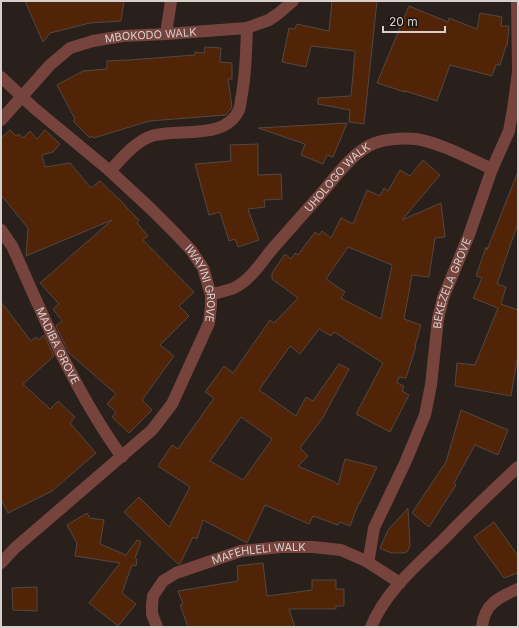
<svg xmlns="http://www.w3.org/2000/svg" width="519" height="628" font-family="Inter,sans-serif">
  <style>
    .building { fill: #512407; stroke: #524842; fill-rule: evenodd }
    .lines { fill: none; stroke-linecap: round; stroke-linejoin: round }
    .street { stroke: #76443c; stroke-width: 12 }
    .labels { text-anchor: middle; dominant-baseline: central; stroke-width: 3.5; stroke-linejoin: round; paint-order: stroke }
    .street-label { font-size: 11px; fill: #d6d0cd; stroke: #1f1612 }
  </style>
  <rect width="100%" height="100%" fill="#291f1b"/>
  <path class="building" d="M25,1H124L121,21L90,23L50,33L43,42Z
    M332,1H377L364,124L349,122L350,110L318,104V98L351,96L355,51L311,46L306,67L282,62L289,28L295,29L297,24L329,31Z
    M409,6L448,22L449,18L477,29L480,13L502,17L501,26H509L507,46H506L500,65H496L492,76L450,65L437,101L405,91V92L377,83Z
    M205,47L221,48L220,62L232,63V79H228L232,107L226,115L149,121L94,138L92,136L90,138L73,121L75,119L57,85L83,71L107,69V61L129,60L195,55V52L204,53Z
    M347,123L333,157L327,155L323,164L301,155L305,144L258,128Z
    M10,130L16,136L19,134L23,138L30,131L37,139L45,130L60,144L53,152L42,155L45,167L70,163L91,188L100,181L125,205V206L139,220L137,223L148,236L143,240L194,292L179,306L189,316L160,345L174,356L142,400L152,410L129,433L112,417L116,412L107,404L116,394L69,353L56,326L62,321L53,309L59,304L40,283L112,220L26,256L28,228L1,195V138Z
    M258,144V175L281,174L282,199L264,200L265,207L248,209L259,240L238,247L235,239L229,241L220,212L209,215L195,164L231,161L230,145Z
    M423,160L440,175L402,220L441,203L445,237L435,238L429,277L412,275L404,319L421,325L415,346H416L406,378L399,377L397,383L404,386L402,391L409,395L390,432L356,414L383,363L334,332L331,336L319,329L300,354L290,346L259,390L296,416L306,397L313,401L339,364L349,369L322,419L300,448L308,456L298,466L335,482L338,485L345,459L377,467L360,503L359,502L350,526L340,522L338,525L313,516L309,524L265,505L247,543L203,520L197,539L193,537L180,564H178L124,512L139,497L169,527L190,487L158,466L172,445L178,449L214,398L205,392L224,366L233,373L270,320L274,323L298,298L272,279V273L285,254L291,259L295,253L298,255L315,232L319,235L322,231L331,238L341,218L353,224L367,190L380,196L384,188L388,191L400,170L410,176ZM348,247L392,265L381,319L341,298L345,292L326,279ZM241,417L272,439L243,480L210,461Z
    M517,174H518V223L497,284L506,287L501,304L518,310V354L511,396L455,386L457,363L475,365L498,308L473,298L482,278L476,276L486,247L487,250Z
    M1,302L31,341L36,337L38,340L44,335L54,356L23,384L50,409L58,401L75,417L70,423L96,453L52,491L8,513L1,499Z
    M461,410L508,430L498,455L475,445L454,483L456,485L429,527L412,513L446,462Z
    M408,508L410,546L407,552L403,553H391L380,548L388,530Z
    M87,513L90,518L104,520L100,544L126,555L137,540L141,542L135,558L137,559L136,566L132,565L122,593L136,604L118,626L89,603L120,563L75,556L77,543L67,525Z
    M494,522L518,556V573L504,578L474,537Z
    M263,563L267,596L312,590V580H336V589H344V606H336V609H289L295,627H188L180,605L183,604L178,591L238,581L237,566Z
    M37,587V611L13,610L12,588Z"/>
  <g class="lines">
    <g class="street">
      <path d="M166,34L171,1"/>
      <path id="s1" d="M1,77L34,108L110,171L151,209L175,233L191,250L203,268L211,295V306L209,323L172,404L152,430L15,548L1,563"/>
      <path id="s2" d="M1,120L50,65L70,48L93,41L123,36L166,34L247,28L269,20L279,13L293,1"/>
      <path d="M110,171C121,159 133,144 149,137C175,127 224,142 239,110C240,107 241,102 241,99C246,76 246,52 247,28"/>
      <path id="s3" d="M1,230L12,246L17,257C47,326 78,396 122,457"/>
      <path id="s4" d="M211,295C218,292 227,291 234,288C252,279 261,262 274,247C289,230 305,212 320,195C335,178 353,151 375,143C388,139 403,138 416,139C441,143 470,159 492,169"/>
      <path id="s5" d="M366,561L369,558L374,528L405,463L425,415L431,385L438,319L443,298L469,235L492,169L509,131L513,109L518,72L517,1"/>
      <path id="s6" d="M157,627L152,614V605L153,596L163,581L176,573L241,551L281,547H313L341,550L366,561L400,583"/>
      <path d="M371,627C385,592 416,566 443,540C467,515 492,491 518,467"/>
      <path d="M482,627C484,604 499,597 518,589"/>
    </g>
  </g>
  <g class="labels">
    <g class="street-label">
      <text stroke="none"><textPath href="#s2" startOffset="182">MBOKODO WALK</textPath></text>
      <text stroke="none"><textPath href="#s4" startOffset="176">UHOLOGO WALK</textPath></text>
      <text stroke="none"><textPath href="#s5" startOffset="294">BEKEZELA GROVE</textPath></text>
      <text stroke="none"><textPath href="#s1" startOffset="293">IWAYINI GROVE</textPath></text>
      <text stroke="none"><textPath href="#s3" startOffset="129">MADIBA GROVE</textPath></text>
      <text stroke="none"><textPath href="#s6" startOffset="151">MAFEHLELI WALK</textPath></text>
    </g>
  </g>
  <rect width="519" height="628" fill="none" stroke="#d6d0cd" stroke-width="4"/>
  <path d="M383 26v6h62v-6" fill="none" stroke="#d6d0cd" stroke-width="2"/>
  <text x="389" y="26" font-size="12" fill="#d6d0cd" stroke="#1f1612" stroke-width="3" paint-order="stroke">20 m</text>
</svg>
